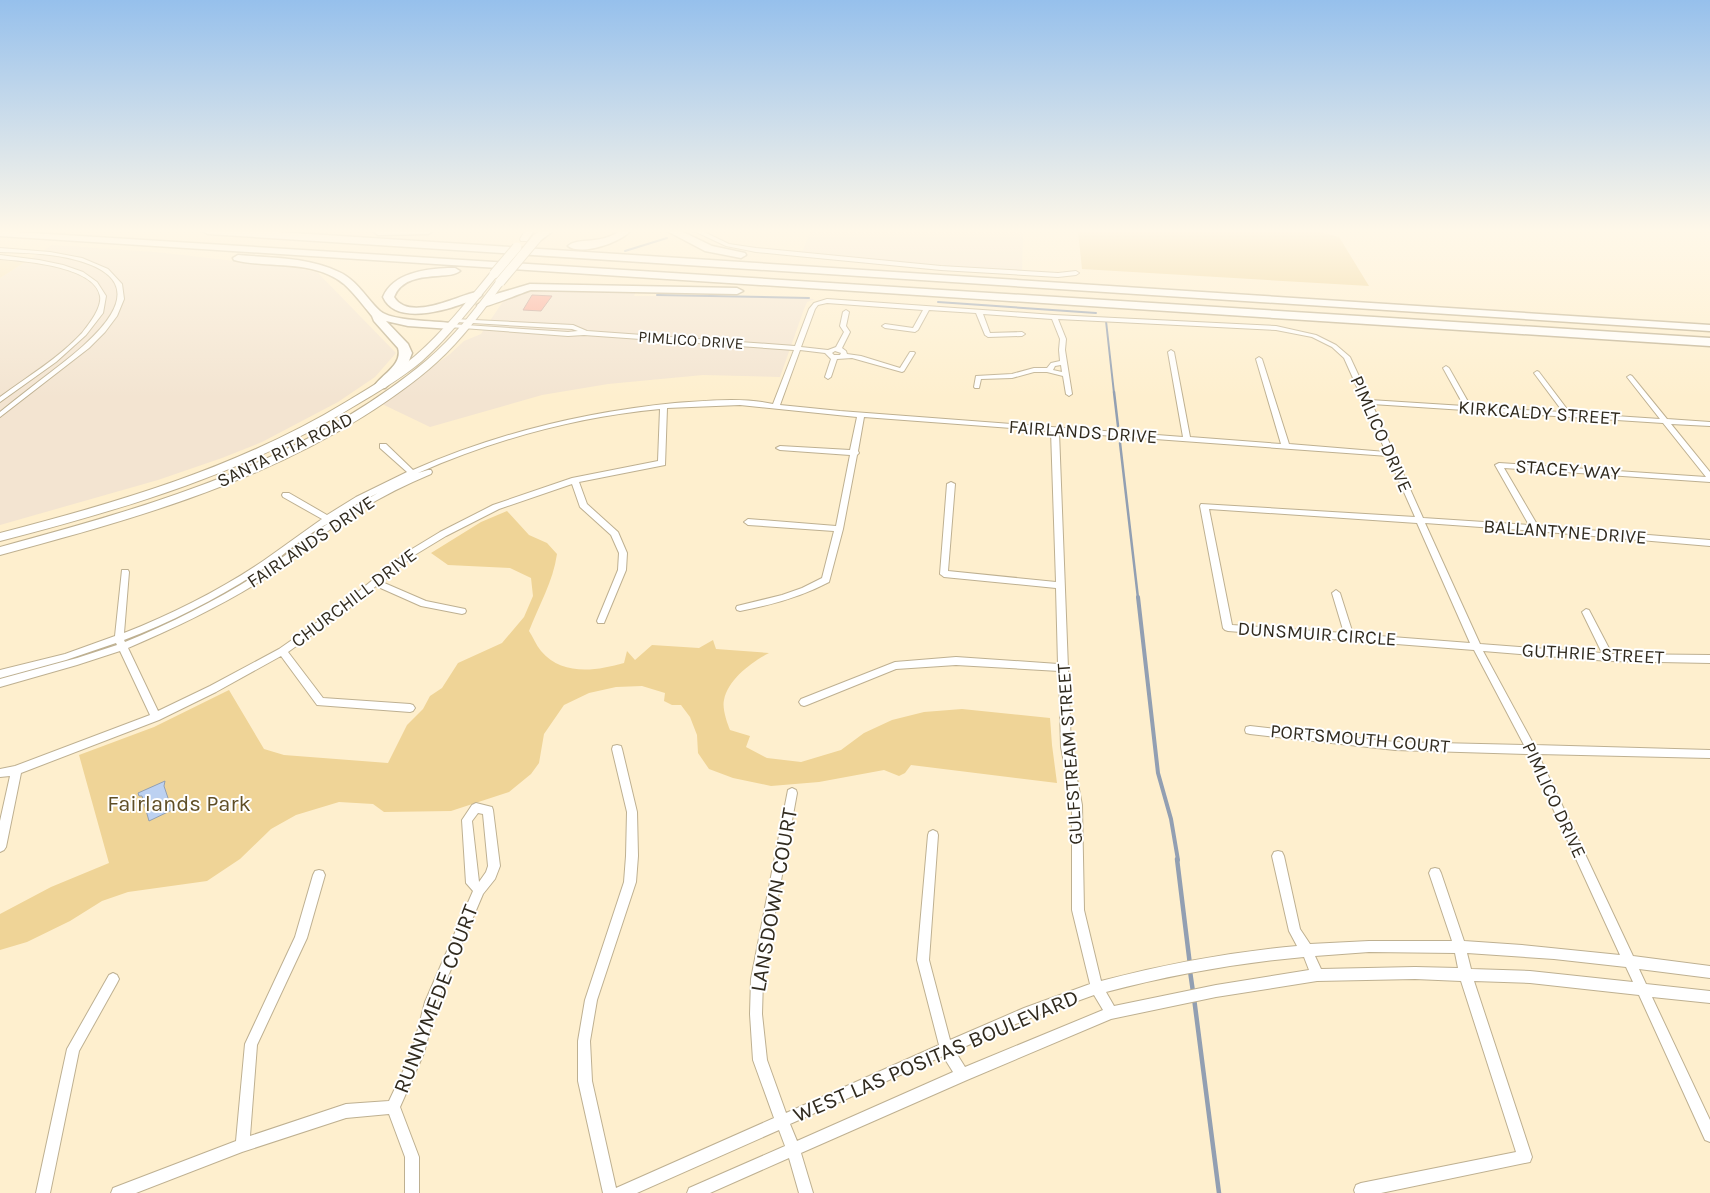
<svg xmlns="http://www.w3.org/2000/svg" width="1710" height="1193" font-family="Karla,sans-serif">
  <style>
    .commercial { fill: #f3e4d1 }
    .built { fill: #f6e4bb }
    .green { fill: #efd497 }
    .water { fill: #bcd1f1; stroke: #929fb2 }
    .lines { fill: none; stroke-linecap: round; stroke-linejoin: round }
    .stream-far3 { stroke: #929fb2; stroke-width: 2 }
    .stream-far2 { stroke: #929fb2; stroke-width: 2.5 }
    .stream-far1 { stroke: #929fb2; stroke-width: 4 }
    .stream { stroke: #929fb2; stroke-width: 4.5 }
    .building { fill: #faa898; stroke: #c19c94 }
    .street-casing { stroke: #beb091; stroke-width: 2 }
    .primary-casing { stroke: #beb091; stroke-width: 2 }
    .highway-casing { stroke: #beb091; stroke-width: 3 }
    .street { fill: #fff; fill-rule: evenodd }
    .primary { fill: #fff; fill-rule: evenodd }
    .highway { fill: #fff; fill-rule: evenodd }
    .primary-bridge-casing { stroke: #beb091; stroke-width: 11; stroke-linecap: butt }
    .primary-bridge { stroke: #fff; stroke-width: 9 }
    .labels { text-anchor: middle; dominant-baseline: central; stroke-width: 4; stroke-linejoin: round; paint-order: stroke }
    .far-street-label { font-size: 16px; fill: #312b1f; stroke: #fff }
    .street-label { font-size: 19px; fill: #312b1f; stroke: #fff }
    .near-park-label { font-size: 22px; fill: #5f4e26; stroke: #fff }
    .near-street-label { font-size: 22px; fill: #312b1f; stroke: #fff }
  </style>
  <rect width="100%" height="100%" fill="#feefce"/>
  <path class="commercial" d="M810,231H1023L1022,273L802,253Z
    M52,245L156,252L296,268L317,272L396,353L375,377L338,402L262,442L222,458L158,480L0,525V278Z
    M537,290L636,291L634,296H746L815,299L807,302L804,309L780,377L703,375L608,384L542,395L430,427L382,404L450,354L464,341L481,334L504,300L513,295Z"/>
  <path class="built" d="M0,260L6,261L25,262L0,278Z"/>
  <path class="green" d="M1078,231H1316L1339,237L1369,286L1082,269Z
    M507,511L529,535L547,543L557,554C553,582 539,605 529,631C533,637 536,645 541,651C562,676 596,671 624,663L627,651L635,660L652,645L699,648L713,640L716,649L769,653C752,662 728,679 724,700C722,708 727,723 730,730L750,736L746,747L767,758L801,762L841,750L864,733L892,720L924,712L962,709L1050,718L1052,745L1057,783L911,765L905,773L899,776L884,770L819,782L771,786L733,778L709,769L698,753L697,735L690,717L681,705H672L664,701L665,693L642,686L616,687L589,693L564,705L544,734L539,763L531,774L509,792L451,811L384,812L373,804L339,802L296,815L271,829L240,859L207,881L128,892L102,901L70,921L27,942L0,950V914L51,887L109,863L79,755L154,727L229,690L264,749L284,755L388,763L407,725L423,709L430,696L442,688L458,663L502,643L524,617L533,596L531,578L510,568L448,565L431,553L481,522Z"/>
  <path class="water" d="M165,781L164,786L172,810L149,821L142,796H139L138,793Z"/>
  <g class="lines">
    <path class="stream-far3" d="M625,251L667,238
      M657,295L809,298
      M938,302L1096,313
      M1106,321L1114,393"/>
    <path class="stream-far2" d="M1114,392L1118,426
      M1120,443L1138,598"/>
    <path class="stream-far1" d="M1138,597L1158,773L1171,819L1178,860"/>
    <path class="stream" d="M1177,859L1190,965
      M1190,971L1193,992
      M1194,998L1219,1193"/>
  </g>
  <path class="building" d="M532,295L552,296L541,311L523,310Z"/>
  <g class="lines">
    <g class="street-casing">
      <path id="street" d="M694,231H702L729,244L756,248L941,266L1058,273L1076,271L1079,273L1076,275L1058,277L941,270L756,252L726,246Z
        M0,248L50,252L82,258L108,269L122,284L124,299L117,316L105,332L89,348L0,417V412C17,398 34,385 51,372C89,343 165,284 76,260C51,253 25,253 0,252Z
        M0,255L39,260L63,265L83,272L97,282L106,296L103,313L86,335L56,362L0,402V397C27,377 59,358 82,333C89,324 102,308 100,296C95,266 23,261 0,259Z
        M827,299L1054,315L1276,326L1316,335L1336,345L1350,357L1370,400L1464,406L1443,368L1446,366L1449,368L1471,407L1563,412L1534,373L1537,371L1539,372L1570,413L1660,419L1627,377L1630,375L1632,376L1667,419L1710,422V426L1671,424L1710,472V482L1504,468L1538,526L1710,540V546L1535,531L1425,523L1480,644L1602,653L1582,612L1586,609L1589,610L1612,654L1710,655V663L1609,661L1483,651L1534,745L1710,750V758L1538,754L1633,956L1710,966V978L1639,969L1646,984L1710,991V1003L1652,997L1710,1120V1142L1705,1140L1639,995L1530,983L1474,981L1532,1157L1530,1162L1381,1193H1355L1354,1190L1356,1185L1361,1183L1516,1152L1461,981L1415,979L1317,981L1216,997L1111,1019L967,1080L801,1153L813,1193H799L789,1158L710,1193H687L689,1188L785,1146L779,1130L637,1193H603L578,1081V1041L585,1000L624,882L626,856L627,812L612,749L613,746L617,745L621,746L622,749L637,812L638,856L636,882L597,1000L590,1041L592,1081L616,1188L774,1118L753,1060L750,1014L751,979L788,790L792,788L796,790L797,793L763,979L762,1014L767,1060L786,1113L939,1045L917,960L928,835L929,832L933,830L937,832L938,835L929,960L950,1040L1024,1008L1090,984L1072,910V805L1061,747L1059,671L956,665L896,669L807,705L804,706L801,705L799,702L801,699L895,662L956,657L1058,664L1056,588L944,577L940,574L947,484L951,482L955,484L948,571L1056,582L1051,431L864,417L858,451L859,453L857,455L843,529L829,582C801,597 771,605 740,611L737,610L736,608L737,606L782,595L802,588L822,578L834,531L748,525L744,522L748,519L836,526L850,455L780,450L776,448L780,446L850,450L857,417L740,405L667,408L665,465L579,482L587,504L618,532L627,553L626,570L604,623H598L597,621L618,570L619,553L611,535L580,507L572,484L499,509L446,536L413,556L382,582L426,601L465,609L466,611L465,613L462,614L421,606L376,586L348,609L288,652L323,698L410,704L413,705L415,708L413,711L410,712L317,705L281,656L216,692L159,720L21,773L6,847L4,850L0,852V821L10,776L0,777V769L15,766L150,715L120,651L77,665L0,687V679L77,658L117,645L116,643L66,660L0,678V670L65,654L115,636L122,570H128L129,572L124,633C172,614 220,590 263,561C283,547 302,533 322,519L283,497L282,495L283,493H289L327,515L356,497L407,472L380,448V444H386L413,470C497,433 584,412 675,403C707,401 741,397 773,404L794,350L584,335L568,336L449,327V325L451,324L568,332L578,331L572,329L456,322L453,320L454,319L573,325L587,331L795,346L809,309L814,303ZM827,303L923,310L913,328L885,324L882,326L885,328L915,332L918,330L929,310L976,313L985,335L988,337L1022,336L1025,334L1022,332L990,333L983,314L1052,319L1060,339L1059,350L1060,361L1051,363L1047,368H1034L1012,374L976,376L974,387L975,388H979L981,379L1012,378L1034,372H1047L1063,376L1066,394L1069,396L1072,394L1065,350L1066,339L1058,319L1276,330L1312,337L1332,347L1344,358L1386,452L1289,444L1262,359L1259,357L1256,359L1281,444L1190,437L1174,352L1171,350L1168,352L1183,437L840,411L780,405L800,350L825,353L831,359L825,377L828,379L831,377L837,359L852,358L902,372L904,371L915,353L914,352H910L900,368L861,356L847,354L846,351L842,348L850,332L846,326L849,312L846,310L843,312L840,326L844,332L836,347L828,350L801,347L815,309L818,305ZM835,351L841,353L840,355H834L832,353ZM1061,365L1062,372L1053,370L1055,366ZM1372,404L1663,423L1706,477L1499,463L1495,465L1529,525L1423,518ZM660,409L658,461L572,478L493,505L440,532L407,552L342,605L279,649L210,686L158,711L128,648C177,627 225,604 270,575C290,562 308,545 328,531C360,508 395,489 431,474L432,472L431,470H428L418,473C495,439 576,417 660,409ZM1059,432L1388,456L1415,517L1201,504L1200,506L1223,628L1225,630L1228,631L1474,650L1524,745L1395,742L1250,726L1246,727L1245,730L1246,733L1250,734L1395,750L1528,754L1620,955L1522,945L1464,941L1441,873L1439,869L1435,868L1431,869L1429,873L1452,941H1369L1310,944L1300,929L1284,856L1282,852L1278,851L1274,852L1272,856L1289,931L1297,946C1231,952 1166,964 1101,981L1084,910L1082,805L1071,747ZM412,476L378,493L334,518L362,501ZM1209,509L1417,523L1470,643L1353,634L1340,593L1336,590L1332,593L1344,633L1232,625ZM329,523C306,537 287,556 264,570C220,599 173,622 125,642L124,640C174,621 222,596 266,567C287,553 307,533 329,523ZM1369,952L1455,953L1458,968L1415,967L1321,969L1315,956ZM1467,953L1554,959L1626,967L1633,982L1530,971L1471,969ZM1304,957L1309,970L1216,985L1114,1006L1106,992C1171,975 1237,963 1304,957ZM1094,995L1103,1010L965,1067L955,1051L1025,1020ZM943,1056L953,1072L797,1141L790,1124Z
        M476,803L492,807L493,810L500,866L495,879L483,894L437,1002L424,1053L400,1107L419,1157V1193H405V1157L389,1114L346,1118L242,1152L136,1193H111L113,1188L236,1141L245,1044L295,937L313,875L315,871L319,870L323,871L325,875L307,938L257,1045L250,1136L346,1104L389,1101L412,1052L425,1002L473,891L466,883L462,820L472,805ZM478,813L483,814L488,866L486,872L479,882L472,821Z
        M113,973L117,975L119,979L117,983L79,1051L50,1193H36L67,1049L109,975Z"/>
    </g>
    <g class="primary-casing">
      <path id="primary" d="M525,231H534L527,241H521L520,239Z
        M494,271L499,274L497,276C473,305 450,336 422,361C402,378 378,392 356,405C246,473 124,509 0,541V533C120,502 239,467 346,402C369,388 394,374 415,356C444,331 467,301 491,272Z
        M500,279L503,280V284C483,311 462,339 437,362C415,382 389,400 364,416C253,486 126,521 0,555V547C151,506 305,462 427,360C454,337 476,308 497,280Z"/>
    </g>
    <g class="highway-casing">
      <path id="highway" d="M0,231L1710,338V346L0,236Z
        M203,231H263L1710,325V331L208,234Z
        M373,231H433L428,234L378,235Z
        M540,231H553L541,240H533V236Z
        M619,231H630C620,243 580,256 568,246C578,237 602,245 619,231Z
        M667,231H681L712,246L745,253L746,255L741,258L705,251Z
        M238,255C271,258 308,257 339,272C357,280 366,298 380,311C391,321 435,321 451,323L457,326L451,329L408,326L386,321L408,344L412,353L407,366L385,388H377L375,385C383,374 403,364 398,348L374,321L372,316C363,305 354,293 344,284C313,259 270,269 234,260L233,258Z
        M448,268H455L460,271C449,281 405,268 394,297C409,322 457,296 476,292L482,295L480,297C457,307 397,329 383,297C393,273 425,269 448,268Z
        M530,284L737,288L743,291L737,294L531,290C521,293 484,309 479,307L477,305L496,294Z"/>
    </g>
    <use href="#street" class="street"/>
    <use href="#primary" class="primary"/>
    <use href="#highway" class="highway"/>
    <g class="primary-bridge-casing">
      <path id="primary-bridge" d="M494,274L517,247
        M500,282L537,238"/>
    </g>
    <use href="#primary-bridge" class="primary-bridge"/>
  </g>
  <linearGradient id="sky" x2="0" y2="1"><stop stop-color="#96c0ec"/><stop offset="0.58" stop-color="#fff8e9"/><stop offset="1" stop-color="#fff8e9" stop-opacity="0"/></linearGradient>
  <rect width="1710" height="398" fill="url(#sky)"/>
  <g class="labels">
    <g class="far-street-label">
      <text transform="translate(691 340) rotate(4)">PIMLICO DRIVE</text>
    </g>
    <g class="street-label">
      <text transform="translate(1539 413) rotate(4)">KIRKCALDY STREET</text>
      <text transform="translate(1083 432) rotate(4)">FAIRLANDS DRIVE</text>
      <text transform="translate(1381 434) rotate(66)">PIMLICO DRIVE</text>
      <text transform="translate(285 450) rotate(-26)">SANTA RITA ROAD</text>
      <text transform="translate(1568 470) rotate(4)">STACEY WAY</text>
      <text transform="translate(1565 532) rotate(4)">BALLANTYNE DRIVE</text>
      <text transform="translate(311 542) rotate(-34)">FAIRLANDS DRIVE</text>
      <text transform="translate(354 598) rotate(-37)">CHURCHILL DRIVE</text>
      <text transform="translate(1317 634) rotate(4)">DUNSMUIR CIRCLE</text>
      <text transform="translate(1593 654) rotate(3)">GUTHRIE STREET</text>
      <text transform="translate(1360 739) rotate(5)">PORTSMOUTH COURT</text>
      <text transform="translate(1070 754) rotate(-94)">GULFSTREAM STREET</text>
      <text transform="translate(1554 800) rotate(65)">PIMLICO DRIVE</text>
    </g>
    <g class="near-park-label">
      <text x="179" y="804">Fairlands Park</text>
    </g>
    <g class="near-street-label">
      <text transform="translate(774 900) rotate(-80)">LANSDOWN COURT</text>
      <text transform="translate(436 999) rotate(-69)">RUNNYMEDE COURT</text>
      <text transform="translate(936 1056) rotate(-23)">WEST LAS POSITAS BOULEVARD</text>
    </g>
  </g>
</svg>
